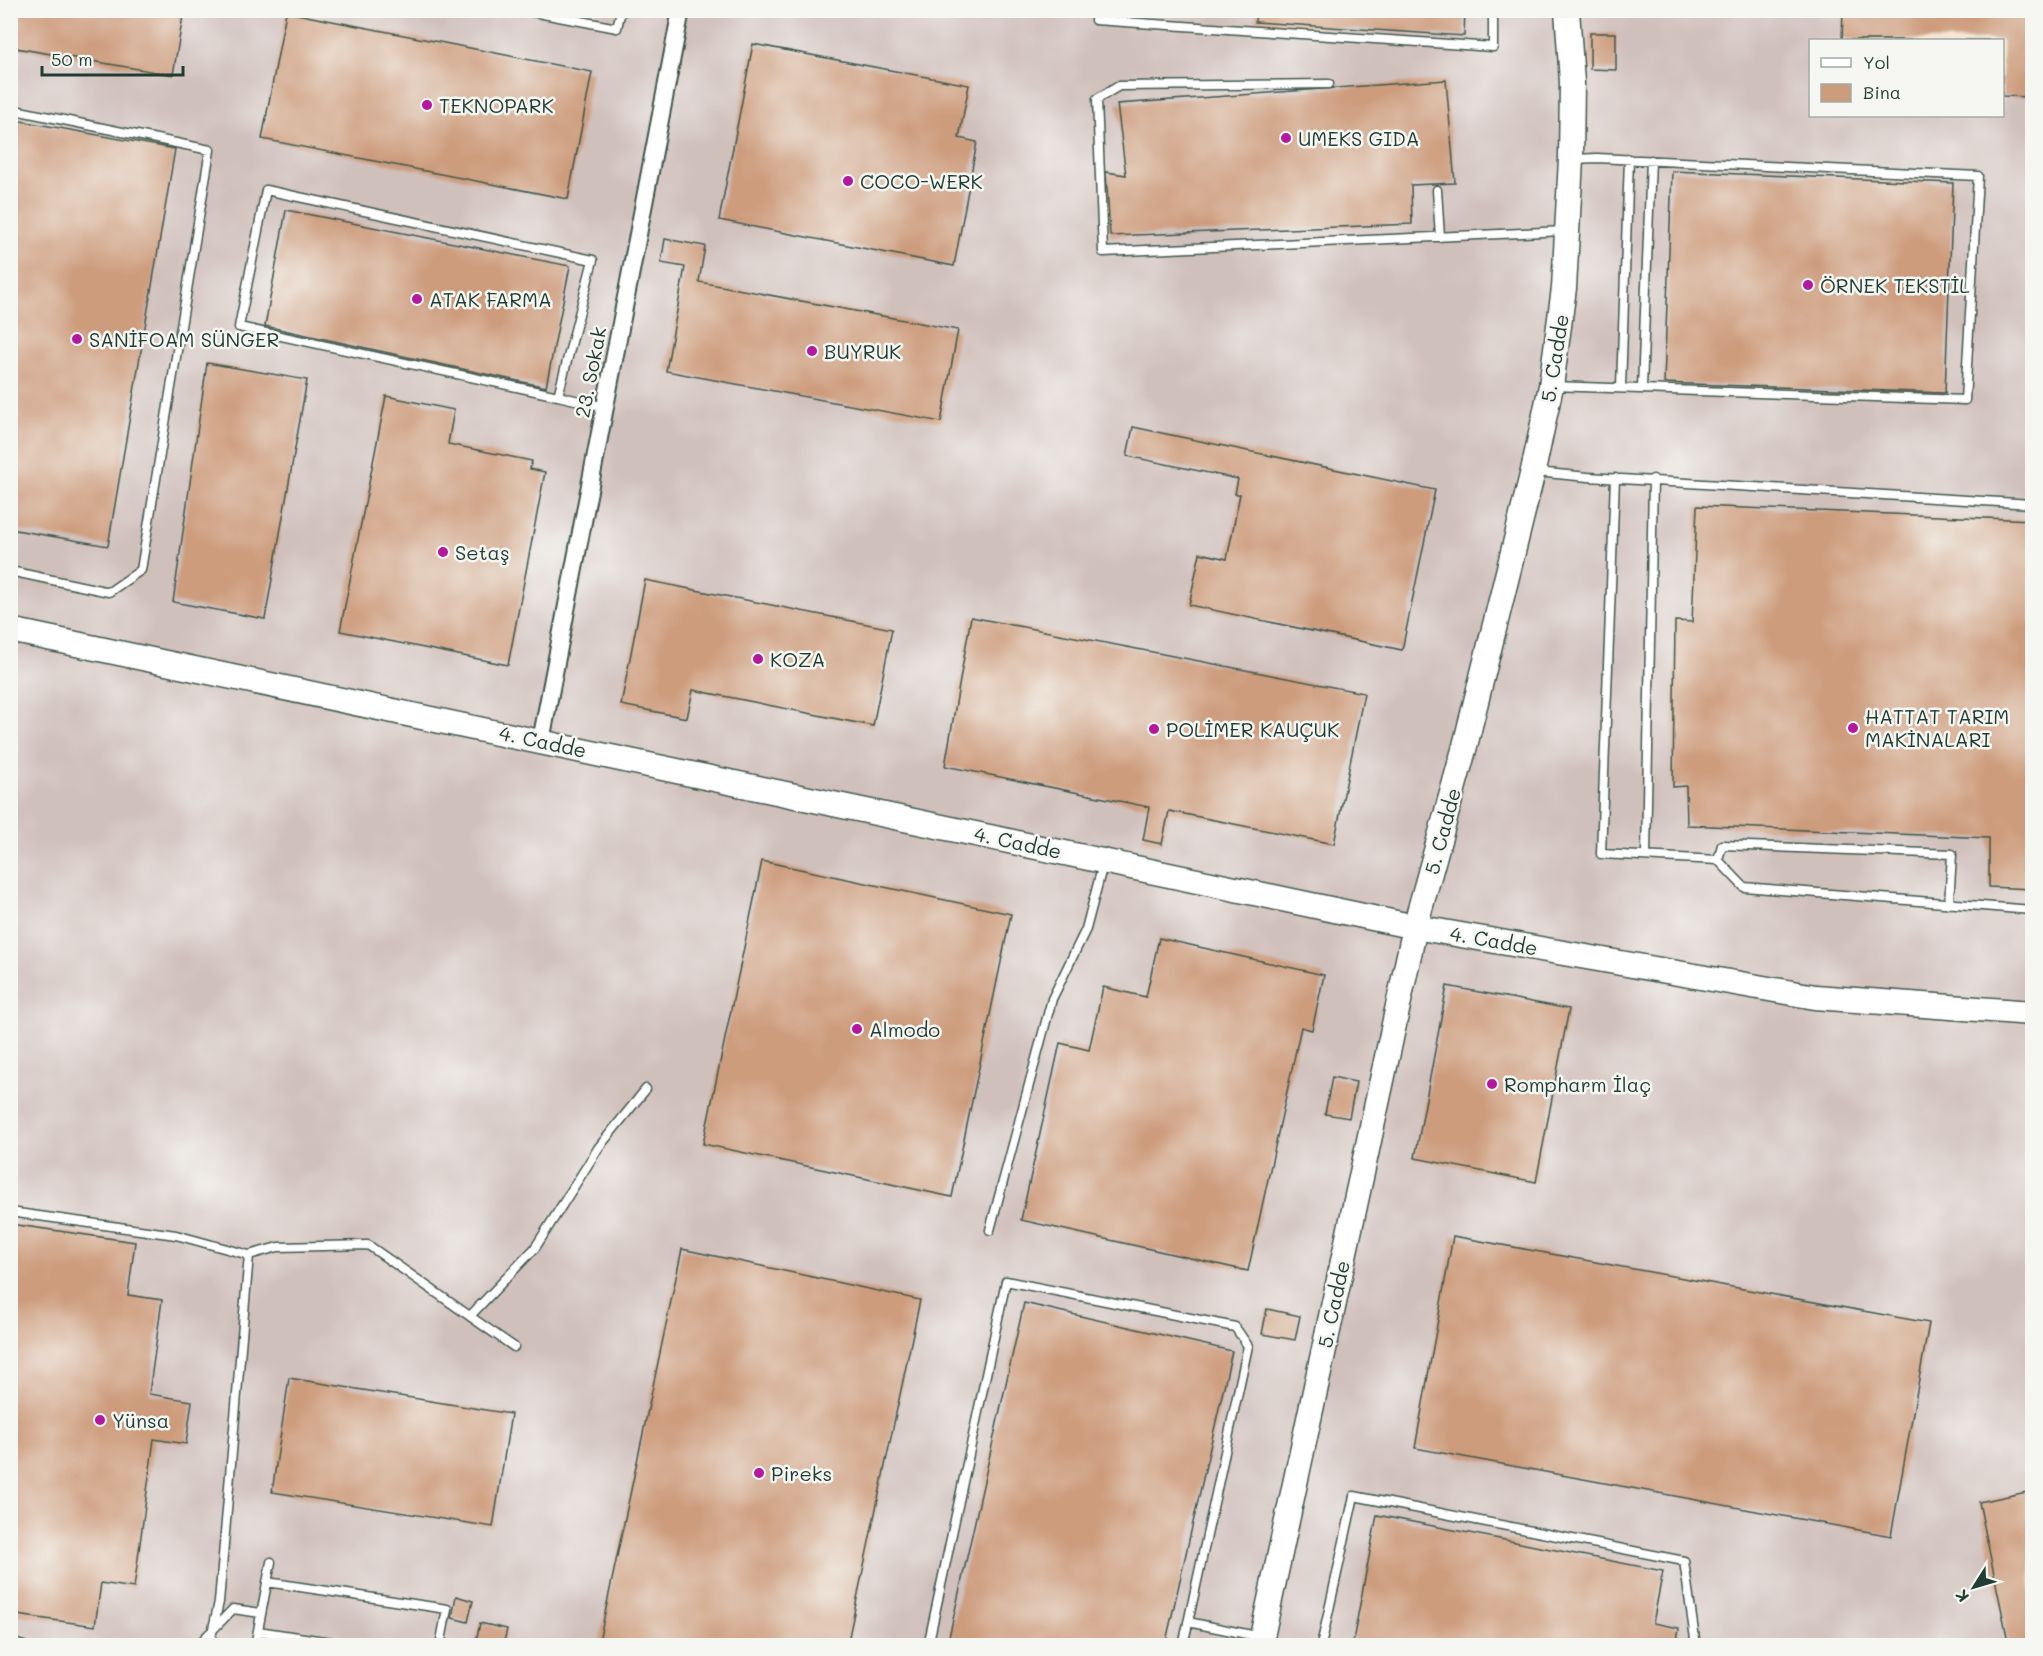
<svg xmlns="http://www.w3.org/2000/svg" width="2043" height="1656" font-family="Mali,sans-serif">
  <style>
    .industrial { fill: #d0c0bc; fill-rule: evenodd }
    .building { fill: #cd9c7d }
    .lines { fill: none; stroke-linecap: round; stroke-linejoin: round }
    .lane-casing { stroke: #3f564b; stroke-width: 11 }
    .street-casing { stroke: #3f564b; stroke-width: 20 }
    .secondary-casing { stroke: #3f564b; stroke-width: 27 }
    .lane { stroke: #fff; stroke-width: 8 }
    .street { stroke: #fff; stroke-width: 16 }
    .secondary { stroke: #fff; stroke-width: 24 }
    .poi-dot { fill: #b5179e; stroke: #f6f6f2; stroke-width: 2 }
    .labels { text-anchor: middle; dominant-baseline: central; stroke-width: 5; stroke-linejoin: round; paint-order: stroke }
    .poi-label { font-size: 20px; fill: #1f3d34; stroke: #f6f6f2; text-anchor: start }
    .street-label { font-size: 20px; fill: #1f3d34; stroke: #f6f6f2 }
  </style>
  <rect width="100%" height="100%" fill="#f6f6f2"/>
  <filter id="ink" filterUnits="userSpaceOnUse"><feTurbulence type="fractalNoise" baseFrequency=".0167" numOctaves="2"/><feDisplacementMap in="SourceGraphic" scale="12" xChannelSelector="R" yChannelSelector="G"/><feConvolveMatrix kernelMatrix="1 2 1 2 8 2 1 2 1" color-interpolation-filters="sRGB"/></filter>
  <filter id="wash" filterUnits="userSpaceOnUse"><feTurbulence type="fractalNoise" baseFrequency=".008" numOctaves="4" result="noise"/><feDisplacementMap in="SourceGraphic" scale="24" xChannelSelector="R" yChannelSelector="G"/><feGaussianBlur stdDeviation="1.35" result="paint"/><feColorMatrix in="noise" values="0 0 0 0 0 0 0 0 0 0 0 0 0 0 0 0 0 1.4 0 .05"/><feComposite in="paint" operator="in"/></filter>
  <g filter="url(#wash)">
    <rect width="100%" height="100%" fill="#f4e5d0"/>
    <path class="industrial" d="M11,11H2032V1645H11ZM1810,40H2002V116H1810Z"/>
    <g id="blocks">
      <path class="building" d="M10,10H184L173,75L10,47Z
        M1256,10H1465L1464,36L1255,22Z
        M1843,10H2032V97L2002,96V40H1842Z
        M286,12L592,72L568,199L262,139Z
        M1590,33H1616V70L1590,69Z
        M753,44L969,85L959,138L977,142L954,266L719,220Z
        M1446,80L1455,183L1411,185L1412,224L1110,236L1106,172L1126,175L1117,104Z
        M10,119L175,149L108,546L10,529Z
        M1672,171L1953,183L1945,393L1664,383Z
        M286,210L570,266L546,387L265,326Z
        M665,239L705,246L699,282L958,330L941,422L666,371L685,267L661,263Z
        M207,363L307,380L265,619L173,602Z
        M386,396L454,410L448,444L532,461L530,469L545,472L508,665L340,631Z
        M1133,427L1435,490L1402,650L1189,605L1200,553L1227,559L1240,494H1235L1238,479L1127,456Z
        M1697,506L2032,520V889L1989,887V838L1687,825L1686,786L1673,787L1675,621L1692,622Z
        M645,580L892,629L873,726L693,690L687,718L621,705Z
        M971,617L1364,693L1334,844L1169,811L1162,844L1143,840L1149,807L945,766Z
        M762,861L1011,914L952,1197L703,1144Z
        M1159,938L1324,975L1312,1030L1301,1027L1248,1271L1021,1220L1060,1043L1089,1050L1103,987L1146,997Z
        M1447,986L1569,1009L1536,1182L1415,1158Z
        M1332,1077L1356,1082L1349,1118L1325,1114Z
        M10,1224L135,1242L128,1295L162,1300L149,1394L192,1401L186,1444L154,1439L134,1588L101,1583L95,1626L10,1614Z
        M1453,1236L1929,1323L1891,1536L1415,1448Z
        M682,1249L920,1300L847,1646H598Z
        M1024,1303L1232,1351L1165,1646H947Z
        M1267,1309L1300,1316L1295,1340L1262,1334Z
        M289,1378L511,1414L493,1527L272,1492Z
        M2032,1491V1646H2009L1979,1502Z
        M1377,1515L1663,1571L1653,1623L1679,1628L1676,1646H1352Z
        M456,1596L473,1601L468,1622L452,1618Z
        M480,1623L507,1629L503,1646H475Z"/>
    </g>
  </g>
  <g filter="url(#ink)">
    <use href="#blocks" fill-opacity="0" stroke="#3f564b" stroke-width="1.5"/>
    <g class="lines">
      <g class="lane-casing">
        <path id="lane" d="M522,10L617,28L621,10
          M1096,10L1095,20L1493,47V10
          M1329,84L1119,86L1097,99L1103,252L1564,231
          M10,109L210,150L141,570L109,592L10,571
          M1437,190L1440,237
          M1552,386L1965,400L1978,176L1597,158L1574,159
          M1621,387L1629,159
          M1642,388L1651,160
          M558,396L239,327L266,190L593,260L558,396L605,407
          M1536,472L1588,477L2032,504
          M1615,478L1601,854L1718,860L1744,887L2032,910
          M1646,856L1653,479
          M1718,860L1722,845L1952,854L1949,904
          M10,1212L176,1235L249,1255L219,1602L209,1646
          M990,1230L1052,999L1086,929L1103,864
          M249,1255L278,1247L368,1245L514,1347
          M470,1316L535,1248L599,1147L646,1089
          M267,1582L447,1609L440,1646
          M1188,1622L1261,1637
          M258,1631L357,1646
          M10,1642L24,1646
          M197,1646L233,1609L261,1613
          M255,1646L271,1562
          M928,1646L1006,1281L1235,1327L1248,1346L1183,1646
          M1321,1646L1354,1496L1684,1561L1696,1646"/>
      </g>
      <g class="street-casing">
        <path id="street" d="M541,741L681,10"/>
      </g>
      <g class="secondary-casing">
        <path id="secondary" d="M10,630L1415,927L1815,997L2032,1013
          M1260,1646L1415,927L1465,746L1533,471L1551,386L1564,288L1571,159L1572,82L1567,10"/>
      </g>
      <use href="#lane" class="lane"/>
      <use href="#street" class="street"/>
      <use href="#secondary" class="secondary"/>
    </g>
  </g>
  <g class="poi-dot">
    <circle cx="427" cy="105" r="6"/>
    <circle cx="1286" cy="138" r="6"/>
    <circle cx="848" cy="181" r="6"/>
    <circle cx="1808" cy="285" r="6"/>
    <circle cx="417" cy="299" r="6"/>
    <circle cx="77" cy="339" r="6"/>
    <circle cx="812" cy="351" r="6"/>
    <circle cx="443" cy="552" r="6"/>
    <circle cx="758" cy="659" r="6"/>
    <circle cx="1853" cy="728" r="6"/>
    <circle cx="1154" cy="729" r="6"/>
    <circle cx="857" cy="1029" r="6"/>
    <circle cx="1492" cy="1084" r="6"/>
    <circle cx="100" cy="1420" r="6"/>
    <circle cx="759" cy="1473" r="6"/>
  </g>
  <g class="labels">
    <g class="poi-label">
      <text x="439" y="105">TEKNOPARK</text>
      <text x="1298" y="138">UMEKS GIDA</text>
      <text x="860" y="181">COCO-WERK</text>
      <text x="1820" y="285">ÖRNEK TEKSTİL</text>
      <text x="429" y="299">ATAK FARMA</text>
      <text x="89" y="339">SANİFOAM SÜNGER</text>
      <text x="824" y="351">BUYRUK</text>
      <text x="455" y="552">Setaş</text>
      <text x="770" y="659">KOZA</text>
      <text x="1865" y="716">HATTAT TARIM<tspan x="1865" dy="23">MAKİNALARI</tspan></text>
      <text x="1166" y="729">POLİMER KAUÇUK</text>
      <text x="869" y="1029">Almodo</text>
      <text x="1504" y="1084">Rompharm İlaç</text>
      <text x="112" y="1420">Yünsa</text>
      <text x="771" y="1473">Pireks</text>
    </g>
    <g class="street-label">
      <text transform="translate(1554 358) rotate(-81)">5. Cadde</text>
      <text transform="translate(590 372) rotate(-79)">23. Sokak</text>
      <text transform="translate(543 741) rotate(12)">4. Cadde</text>
      <text transform="translate(1442 831) rotate(-75)">5. Cadde</text>
      <text transform="translate(1018 842) rotate(12)">4. Cadde</text>
      <text transform="translate(1494 940) rotate(10)">4. Cadde</text>
      <text transform="translate(1333 1304) rotate(-78)">5. Cadde</text>
    </g>
  </g>
  <rect width="2043" height="1656" fill="none" stroke="#f6f6f2" stroke-width="36"/>
  <rect x="1809" y="39" width="195" height="78" fill="#f6f6f2" stroke="#a0aca6" stroke-width="1.5"/>
  <rect x="1821" y="58" width="30" height="9" fill="#ffffff" stroke="#a0aca6" stroke-width="1.5"/>
  <text x="1863" y="69" font-size="18" fill="#1f3d34">Yol</text>
  <rect x="1821" y="84" width="30" height="18" fill="#cd9c7d" stroke="#a0aca6" stroke-width="1.5"/>
  <text x="1863" y="99" font-size="18" fill="#1f3d34">Bina</text>
  <g transform="translate(1974 1587) rotate(233)" stroke="#f6f6f2" stroke-width="4.5" paint-order="stroke">
  <path d="M0-4.5L10 22L0 15L-10 22Z" fill="#1f3d34"/>
  <text y="-9" font-size="16" font-weight="bold" text-anchor="middle" fill="#1f3d34">K</text>
  </g>
  <path d="M42 66v9h141v-9" fill="none" stroke="#1f3d34" stroke-width="3"/>
  <text x="51" y="66" font-size="18" fill="#1f3d34" stroke="#f6f6f2" stroke-width="4.5" paint-order="stroke">50 m</text>
</svg>
